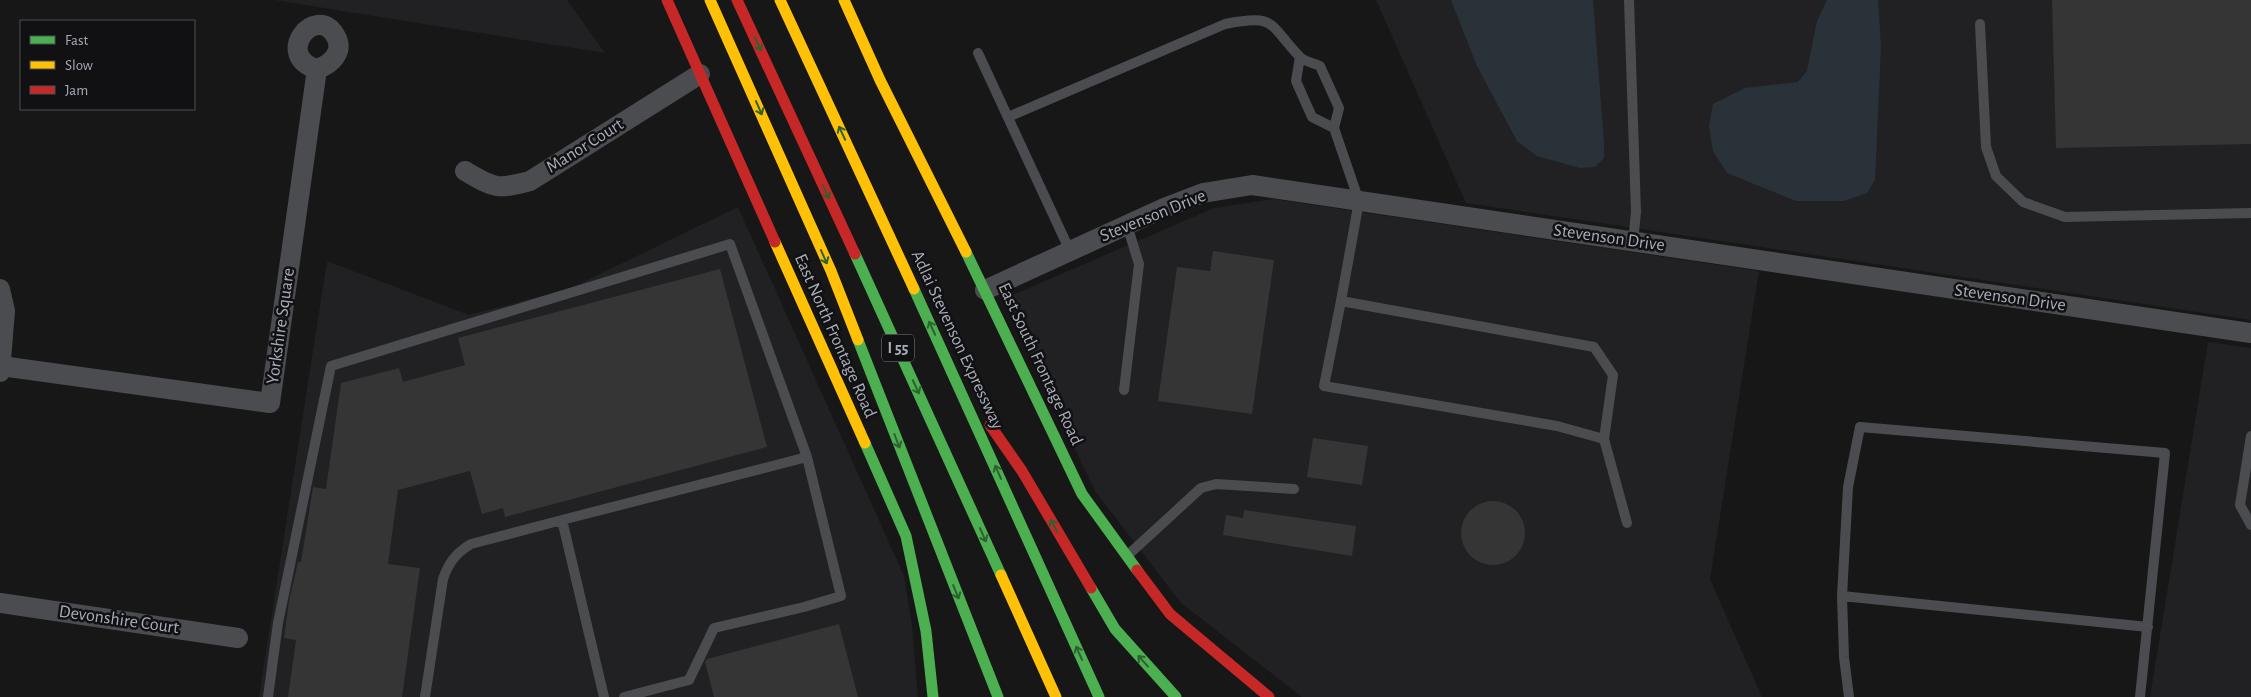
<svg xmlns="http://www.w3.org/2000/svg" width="2251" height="697" font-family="'Alegreya Sans',sans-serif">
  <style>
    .built { fill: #212123 }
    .water { fill: #2a3239 }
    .building { fill: #353536 }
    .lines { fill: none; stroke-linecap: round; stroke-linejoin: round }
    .lane { stroke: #4b4c50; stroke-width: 10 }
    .street { stroke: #4b4c50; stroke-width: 20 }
    .fast { stroke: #4caf50; stroke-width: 11 }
    .slow { stroke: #ffc107; stroke-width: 11 }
    .jam { stroke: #c62828; stroke-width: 11 }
    .oneway { stroke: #2e6032 }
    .labels { text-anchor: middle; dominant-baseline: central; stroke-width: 5; stroke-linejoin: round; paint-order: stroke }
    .shield { fill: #111113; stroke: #7b7e86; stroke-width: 1 }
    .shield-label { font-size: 16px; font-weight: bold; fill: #a8adb8 }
    .street-label { font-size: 18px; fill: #a8adb8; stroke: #111113 }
  </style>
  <rect width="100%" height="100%" fill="#171717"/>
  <path class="built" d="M274,0H567L605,53Z
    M1376,0H2251V320L1466,203Z
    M1273,199L1759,271L1710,579L1762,697H1302L1181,603L1095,491L1003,299L1214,208Z
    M738,207L904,576L912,625L918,697H259L327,261L469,315L571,288Z
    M2208,342L2251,348V697H2150Z"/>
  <path class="water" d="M1451,0H1593L1604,143V158L1595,167L1580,168L1537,156L1517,141L1477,66Z
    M1827,0H1878L1881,46L1875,180L1867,193L1844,201H1796L1727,173L1713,151L1709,126L1713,104L1745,88L1798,82L1807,71L1817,21Z"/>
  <path class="building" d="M2052,0H2251V144L2056,148Z
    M1213,251L1274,260L1252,414L1158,401L1177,267L1210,271Z
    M720,269L767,447L505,517L503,508L482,514L470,471L398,490L388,564L420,568L402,697H288L296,640L284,638L289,601L298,562H301L313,487L326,489L341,383L399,368L403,382L465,365L458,338Z
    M1313,438L1368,446L1362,485L1307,477Z
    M1461 533a32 32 0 1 1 64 0a32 32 0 1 1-64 0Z
    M1244,510L1356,526L1352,556L1223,535L1226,515L1243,518Z
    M839,624L858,697H714L705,662L707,659Z"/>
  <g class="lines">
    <path class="lane" d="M1629,0L1636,212L1633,242
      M1980,24L1986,147L1996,176L2023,202L2065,217L2251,213
      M978,53L1070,251
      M1300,57L1296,81L1312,117L1334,128
      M1008,117L1225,24C1276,14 1268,23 1299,56C1303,61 1313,63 1320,66L1339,108L1334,128L1359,201L1341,301L1594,347L1613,375L1604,439L1627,523
      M1341,301L1324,386L1557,426L1604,439
      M1124,390L1139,264L1127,225
      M2251,436L2240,505L2251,525
      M1128,555L1201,488L1216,484L1294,489
      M1842,596L2148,627
      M268,697L278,623L331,366L730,244L807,457
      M425,697L443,579C449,562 456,553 471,544L562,520
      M604,697L562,520L807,457L841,596L804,607L714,628L689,680L624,697
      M1849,697L1844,657L1842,596L1848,487L1860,427L2165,453L2140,697"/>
    <path class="street" d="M465,171C494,188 496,190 530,181L700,74
      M0,289L5,311L0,372
      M985,290L1164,208L1203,193L1252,185L2251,333
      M1,366L270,403L317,69C332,64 345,51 335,35C315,3 273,56 317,69
      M0,603L238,638"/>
    <path class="fast" d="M966,252L1082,494L1137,570
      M855,254L1001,575
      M914,289L1099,697
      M858,340L998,697
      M865,443L906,536L926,631L933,697
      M1091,588L1115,629L1176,697"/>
    <path class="slow" d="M710,0L831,271L858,340
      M780,0L914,289
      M844,0L880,80L966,252
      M775,242L865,443
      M1001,575L1056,697"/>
    <path class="jam" d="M667,0L775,242
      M737,0L855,254
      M990,425L1022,471L1091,588
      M1137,570L1170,614L1269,697"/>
  </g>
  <defs><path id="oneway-shaft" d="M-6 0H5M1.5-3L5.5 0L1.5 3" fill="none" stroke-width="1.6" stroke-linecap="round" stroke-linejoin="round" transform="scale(1.25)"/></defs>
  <g class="oneway">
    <use href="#oneway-shaft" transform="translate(758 44) rotate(65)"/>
    <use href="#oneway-shaft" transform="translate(759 108) rotate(66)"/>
    <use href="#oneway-shaft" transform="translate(842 133) rotate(-115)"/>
    <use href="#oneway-shaft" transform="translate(826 192) rotate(65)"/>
    <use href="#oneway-shaft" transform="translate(824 257) rotate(66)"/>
    <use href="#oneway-shaft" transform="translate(932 328) rotate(-115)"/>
    <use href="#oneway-shaft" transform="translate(916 387) rotate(65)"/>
    <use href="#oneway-shaft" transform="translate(897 441) rotate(69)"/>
    <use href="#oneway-shaft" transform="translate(998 472) rotate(-114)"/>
    <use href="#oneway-shaft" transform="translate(1054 526) rotate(-120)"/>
    <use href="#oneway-shaft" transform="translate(983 535) rotate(66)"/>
    <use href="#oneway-shaft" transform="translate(956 592) rotate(68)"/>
    <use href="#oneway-shaft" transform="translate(1079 653) rotate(-114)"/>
    <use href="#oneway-shaft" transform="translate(1143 661) rotate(-132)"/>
  </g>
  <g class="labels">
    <rect class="shield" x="882" y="334.5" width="32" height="27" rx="4"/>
    <g class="shield-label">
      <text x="898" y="348">I 55</text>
    </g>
    <g class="street-label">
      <text transform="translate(585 146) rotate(-32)">Manor Court</text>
      <text transform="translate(1153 216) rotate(-22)">Stevenson Drive</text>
      <text transform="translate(1609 238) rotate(8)">Stevenson Drive</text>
      <text transform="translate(2010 298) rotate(8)">Stevenson Drive</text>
      <text transform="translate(281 326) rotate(-82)">Yorkshire Square</text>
      <text transform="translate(835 336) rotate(66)">East North Frontage Road</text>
      <text transform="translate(957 340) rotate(65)">Adlai Stevenson Expressway</text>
      <text transform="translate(1040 364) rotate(65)">East South Frontage Road</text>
      <text transform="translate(119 620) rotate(8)">Devonshire Court</text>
    </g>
  </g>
  <rect x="20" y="20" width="175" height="90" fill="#111113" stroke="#4d4f55"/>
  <rect x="30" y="36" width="25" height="8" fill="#4caf50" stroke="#4d4f55"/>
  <text x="65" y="45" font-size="15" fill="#a8adb8">Fast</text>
  <rect x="30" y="61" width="25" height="8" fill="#ffc107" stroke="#4d4f55"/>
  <text x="65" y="70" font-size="15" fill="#a8adb8">Slow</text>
  <rect x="30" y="86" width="25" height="8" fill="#c62828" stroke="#4d4f55"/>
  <text x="65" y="95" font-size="15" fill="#a8adb8">Jam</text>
</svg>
